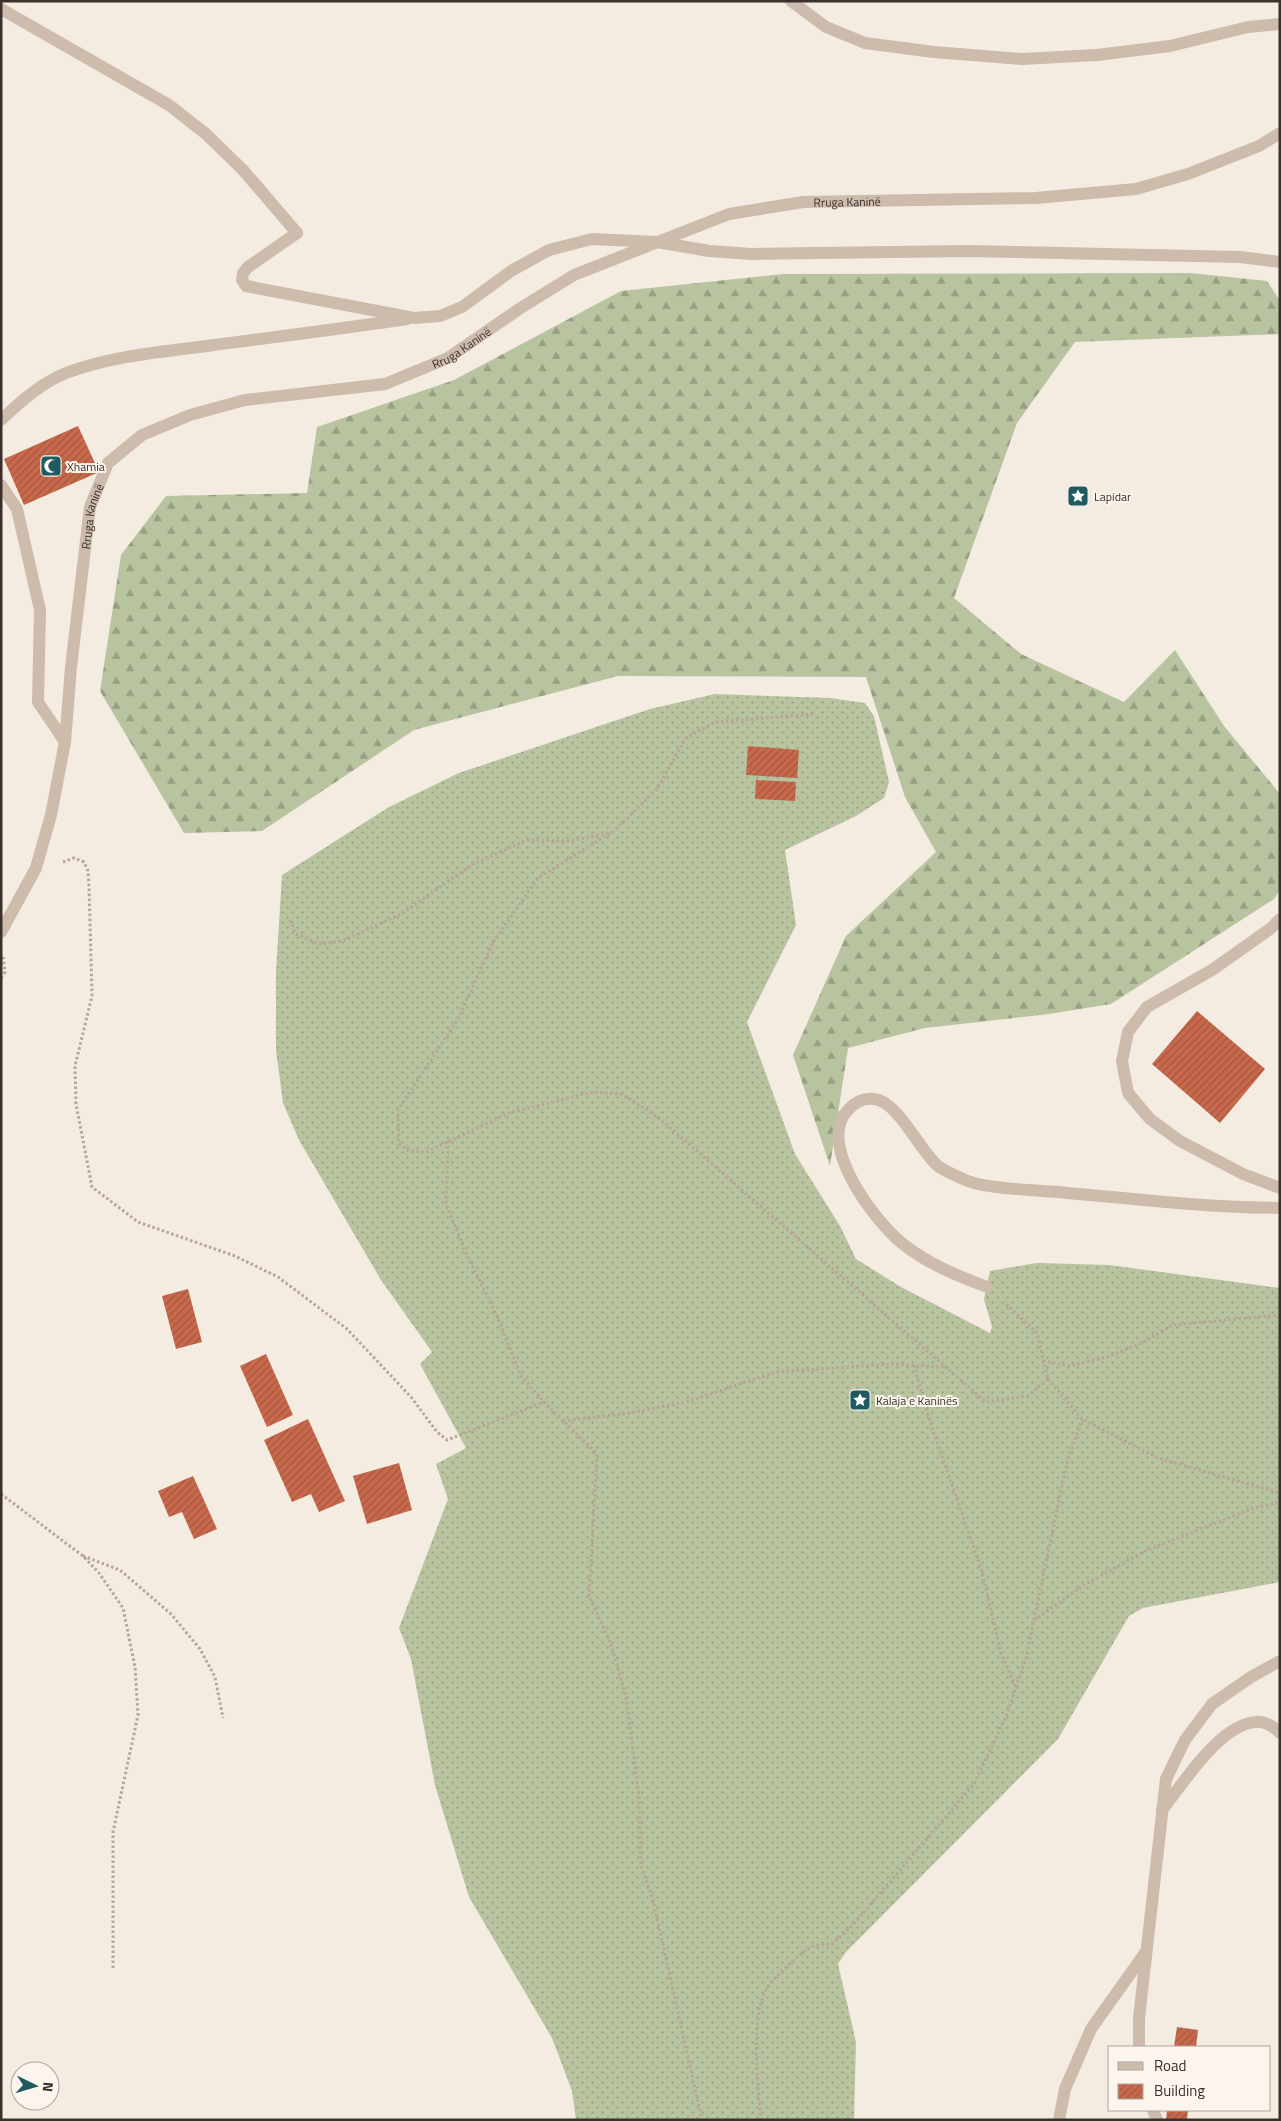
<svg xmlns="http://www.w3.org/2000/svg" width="1281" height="2121" font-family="'Titillium Web',sans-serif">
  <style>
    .grass { fill: url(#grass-dots) }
    .forest { fill: url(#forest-firs) }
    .building { fill: url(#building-hatch) }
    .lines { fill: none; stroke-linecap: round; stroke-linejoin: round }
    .path { stroke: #b9a596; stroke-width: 3; stroke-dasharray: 2.5 2.5; stroke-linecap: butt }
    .lane { stroke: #cdbbac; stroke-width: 12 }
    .street { stroke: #cdbbac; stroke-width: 12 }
    .labels { text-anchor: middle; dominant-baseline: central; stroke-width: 4; stroke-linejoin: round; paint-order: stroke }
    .street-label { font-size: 12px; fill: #3b302b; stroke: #fbf5ee }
    .poi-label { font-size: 12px; fill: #3b302b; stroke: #fbf5ee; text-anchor: start }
  </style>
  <defs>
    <pattern id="grass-dots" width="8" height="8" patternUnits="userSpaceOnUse" patternTransform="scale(1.25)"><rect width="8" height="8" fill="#b8c4a0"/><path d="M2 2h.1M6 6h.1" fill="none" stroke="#97a083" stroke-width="1.8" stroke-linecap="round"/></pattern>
    <pattern id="forest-firs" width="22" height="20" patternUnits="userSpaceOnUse" patternTransform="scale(1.25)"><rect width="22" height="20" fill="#b8c4a0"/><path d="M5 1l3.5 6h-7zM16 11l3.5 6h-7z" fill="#97a083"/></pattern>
    <pattern id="building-hatch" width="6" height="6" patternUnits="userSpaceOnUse" patternTransform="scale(1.25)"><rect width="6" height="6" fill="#c8694b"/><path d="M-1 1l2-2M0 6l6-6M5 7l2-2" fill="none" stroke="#a4573f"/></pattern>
  </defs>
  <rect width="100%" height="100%" fill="#f4ebe1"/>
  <path class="grass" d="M715,694L830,698L865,703L874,716L889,782L884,798L856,816L785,850L796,925L747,1022L795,1154L840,1226L856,1259L901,1287L990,1333L992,1327L984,1299L990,1271L1037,1263L1109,1265L1280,1288V1582L1143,1608L1129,1616L1058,1739L846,1952L838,1964L856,2042L854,2120H576L572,2091L552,2038L469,1897L435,1785L411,1659L399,1628L448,1499L436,1464L466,1448L420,1364L432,1352L381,1280L299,1140L283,1103L276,1050V972L282,875L389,807L459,773L650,709Z"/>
  <path class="forest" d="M1191,273L1267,281L1280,301V334L1075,342L1017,423L954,598L1021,654L1124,702L1175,650L1224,726L1280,794V890L1274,899L1111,1004L1049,1014L925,1028L848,1048L830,1166L793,1055L846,936L936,852L905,797L866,677L618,676L414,730L262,831L184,833L100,691L121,555L166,496L307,493L317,427L454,380L621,291L783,274Z"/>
  <path class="building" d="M78,426L99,472L24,505L4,459Z
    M748,746L799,750L797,778L746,775Z
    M756,780L796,782L795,801L755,799Z
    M1197,1011L1265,1069L1220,1123L1152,1064Z
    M188,1289L202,1342L176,1349L162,1296Z
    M266,1354L293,1415L267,1427L240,1366Z
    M308,1419L345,1501L319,1512L311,1494L292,1502L264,1440Z
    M399,1463L412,1510L367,1524L353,1476Z
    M193,1476L217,1529L194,1539L182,1512L169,1517L158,1491Z
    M1177,2027L1198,2030L1196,2047H1174Z
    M1167,2110H1188L1187,2120H1166Z"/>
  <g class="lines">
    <path class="path" d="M813,714L715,722L686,738L656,790L614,831L538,878L493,942L458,1019L398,1110L399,1144L409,1151L426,1152L509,1113L592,1092L622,1094L659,1118L986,1402L1028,1396L1048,1379L1037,1333L1004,1302
      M63,862L74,858L84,862L88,871L89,886L92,996L75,1066L76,1104L92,1187L138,1222L235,1256L278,1277L347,1329L411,1397L437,1432L447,1440L544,1402
      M290,920L296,934L319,944L343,941L403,913L473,864L527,840L571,841L611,832
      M1,978L5,972L3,955
      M448,1141L446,1204L466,1253L497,1316L521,1376L544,1402L597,1454L589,1596L611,1644L626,1696L639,1797L641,1866L653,1900L702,2120
      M1043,1361L1069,1366L1107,1357L1142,1343L1172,1325L1280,1315
      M914,1365L930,1422L981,1568L1001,1653L1016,1688
      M1048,1379L1082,1419L1158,1458L1280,1493
      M563,1421L629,1413L686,1402L776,1372L891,1364L945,1367
      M1,1494L83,1556L99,1573L123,1608L135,1667L138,1715L113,1832V1969
      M83,1556L120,1570L171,1614L200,1649L215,1677L223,1718
      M1034,1620L1084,1585L1147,1550L1251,1509L1280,1502
      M761,2120C758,2087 751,2023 764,1994C770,1981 782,1971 792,1962C808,1948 810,1944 832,1944L851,1927L974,1784L1006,1717L1026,1658L1067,1462L1082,1419"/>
    <path class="lane" d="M1,9L169,105L206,134L243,170L297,233
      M1,485L17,509L40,610L38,702L65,742
      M987,1287C958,1276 928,1264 903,1244C875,1222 815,1143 848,1110C855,1102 863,1098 874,1099C898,1101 919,1150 938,1166C946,1172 959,1177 968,1181C988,1189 1035,1190 1058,1192C1132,1199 1205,1207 1280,1208
      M1162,1810C1183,1784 1220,1724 1256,1722C1265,1721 1274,1727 1280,1733"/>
    <g class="street">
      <path d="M791,1L826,27L865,43L934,52L1022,59L1097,55L1170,46L1248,27L1280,24"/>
      <path d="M297,233L248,267L243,273L242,280L246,286L414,318L440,316L462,307L511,271L549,250L592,239L657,242L709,251L751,254L967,251L1240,257L1280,262"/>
      <path d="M1,420C20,402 41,383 66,373C111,356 160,352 207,346C274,337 340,329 407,319"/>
      <path d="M1280,919L1270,929L1212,970L1147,1007L1128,1032L1122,1061L1128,1093L1150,1119L1180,1141L1243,1174L1280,1188"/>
      <path id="s1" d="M1,932L36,868L51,815L65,742L71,667L90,507L108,463L142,435L190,415L245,400L385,384L448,358L519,309L574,275L729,214L803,202L1036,198L1136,189L1188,174L1259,146L1280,133"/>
      <path d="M1139,2047V2018L1166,1779L1185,1740L1212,1704L1251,1677L1280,1661"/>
      <path d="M1153,2110L1157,2120"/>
      <path d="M1059,2120L1065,2089L1091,2029L1145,1953"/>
    </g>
  </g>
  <defs>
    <g id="mosque-square" transform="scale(1.125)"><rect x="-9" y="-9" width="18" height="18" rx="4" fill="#1f5a5e" stroke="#fbf5ee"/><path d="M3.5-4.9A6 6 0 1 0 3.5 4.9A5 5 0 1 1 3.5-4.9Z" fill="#fff"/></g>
    <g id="sight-square" transform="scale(1.125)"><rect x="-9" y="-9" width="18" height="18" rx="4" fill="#1f5a5e" stroke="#fbf5ee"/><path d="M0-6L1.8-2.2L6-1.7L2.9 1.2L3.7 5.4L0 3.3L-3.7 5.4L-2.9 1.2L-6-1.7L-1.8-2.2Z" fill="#fff"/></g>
  </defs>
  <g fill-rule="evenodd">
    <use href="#mosque-square" x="51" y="466"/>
    <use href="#sight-square" x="1078" y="496"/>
    <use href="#sight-square" x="860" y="1400"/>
  </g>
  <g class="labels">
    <g class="street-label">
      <text stroke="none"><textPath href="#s1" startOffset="1285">Rruga Kaninë</textPath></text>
      <text stroke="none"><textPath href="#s1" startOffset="865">Rruga Kaninë</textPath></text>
      <text stroke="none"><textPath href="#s1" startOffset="430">Rruga Kaninë</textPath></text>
    </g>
    <g class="poi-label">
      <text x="67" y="466">Xhamia</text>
      <text x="1094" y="496">Lapidar</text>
      <text x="876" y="1400">Kalaja e Kaninës</text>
    </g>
  </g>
  <rect width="1281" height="2121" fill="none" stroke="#3b302b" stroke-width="5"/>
  <rect x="1108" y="2046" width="162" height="65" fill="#fbf5ee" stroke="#aea6a0"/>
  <rect x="1118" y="2062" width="25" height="8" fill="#cdbbac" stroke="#aea6a0"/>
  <text x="1154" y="2071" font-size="15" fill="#3b302b">Road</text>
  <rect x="1118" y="2084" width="25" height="15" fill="url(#building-hatch)" stroke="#aea6a0"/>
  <text x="1154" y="2096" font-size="15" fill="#3b302b">Building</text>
  <g transform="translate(35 2086) rotate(95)"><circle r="24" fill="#fbf5ee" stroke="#aea6a0"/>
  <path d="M0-4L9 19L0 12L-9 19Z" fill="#1f5a5e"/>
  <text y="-8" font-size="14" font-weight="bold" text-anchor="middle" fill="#3b302b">N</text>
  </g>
</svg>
